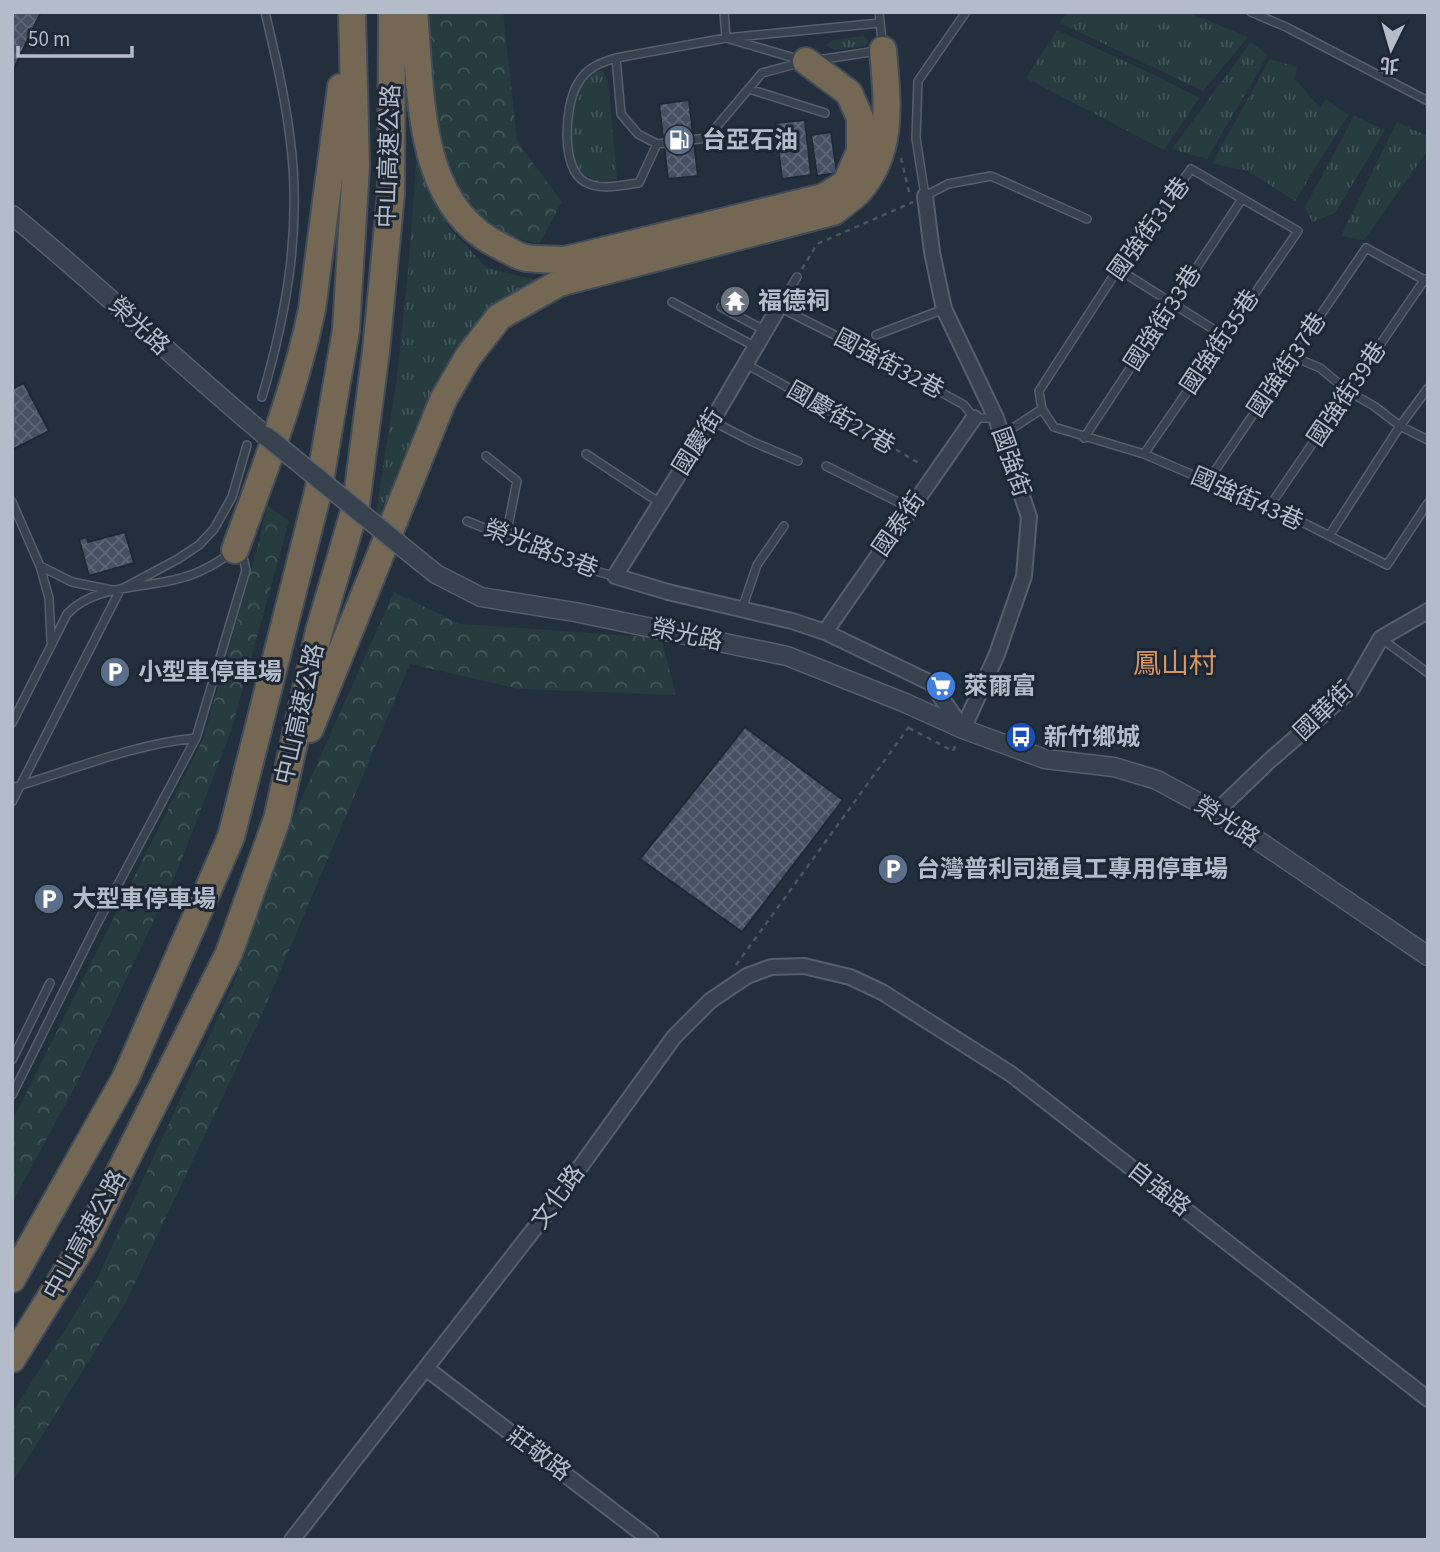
<svg xmlns="http://www.w3.org/2000/svg" width="1440" height="1552" font-family="'Source Sans 3','Noto Sans TC',sans-serif">
  <style>
    .grass { fill: url(#grass-tufts) }
    .forest { fill: url(#forest-crowns) }
    .building { fill: url(#building-cross-hatch); stroke: #1f2835; stroke-width: 2 }
    .lines { fill: none; stroke-linecap: round; stroke-linejoin: round }
    .service-casing { stroke: #565f6c; stroke-width: 10 }
    .minor-casing { stroke: #565f6c; stroke-width: 18 }
    .tertiary-casing { stroke: #565f6c; stroke-width: 21 }
    .motorway-casing { stroke: #434c59; stroke-width: 30 }
    .path { stroke: #44595c; stroke-width: 2.5; stroke-dasharray: 5 5; stroke-linecap: butt }
    .service { stroke: #38414e; stroke-width: 7 }
    .minor { stroke: #38414e; stroke-width: 14 }
    .tertiary { stroke: #38414e; stroke-width: 18 }
    .motorway { stroke: #746855; stroke-width: 26 }
    .tertiary-bridge-casing { stroke: #565f6c; stroke-width: 21; stroke-linecap: butt }
    .tertiary-bridge { stroke: #38414e; stroke-width: 18 }
    .labels { text-anchor: middle; dominant-baseline: central; stroke-width: 6; stroke-linejoin: round; paint-order: stroke }
    .poi-label { font-size: 24px; font-weight: bold; fill: #b4bcc9; stroke: #1d2633; text-anchor: start }
    .street-label { font-size: 24px; fill: #b4bcc9; stroke: #1d2633 }
    .quarter-label { font-size: 28px; fill: #d59563; stroke: #1d2633 }
  </style>
  <defs>
    <pattern id="grass-tufts" width="24" height="20" patternUnits="userSpaceOnUse" patternTransform="scale(1.75)"><rect width="24" height="20" fill="#263c3f"/><path d="M3 7l-1-3M5 7V3M7 7l1-3M15 17l-1-3M17 17v-4M19 17l1-3" fill="none" stroke="#435659"/></pattern>
    <pattern id="forest-crowns" width="20" height="18" patternUnits="userSpaceOnUse" patternTransform="scale(1.75)"><rect width="20" height="18" fill="#263c3f"/><path d="M2 6a3 3 0 1 1 6 0M12 15a3 3 0 1 1 6 0" fill="none" stroke="#435659"/></pattern>
    <pattern id="building-cross-hatch" width="8" height="8" patternUnits="userSpaceOnUse" patternTransform="scale(1.75)"><rect width="8" height="8" fill="#455162"/><path d="M0 0l8 8M0 8l8-8" fill="none" stroke="#5d6877"/></pattern>
  </defs>
  <rect width="100%" height="100%" fill="#242f3e"/>
  <path class="grass" d="M1067,12H1187L1248,37L1203,91L1060,23Z
    M1057,30L1163,79L1199,98L1164,150L1026,78Z
    M864,36L868,40L865,46L834,50L826,45L833,40Z
    M1251,42L1268,55L1207,159L1172,149Z
    M1270,59L1297,67L1295,79L1320,108L1326,99L1348,115L1295,201L1248,171L1212,163Z
    M592,71H602L608,80L617,180L596,181L576,170C563,134 562,99 592,71Z
    M1354,116L1385,130L1335,213L1312,222L1305,207Z
    M1397,122L1428,136V150L1364,240L1341,236Z
    M417,153L449,228L487,268L544,282L496,306L386,518L376,512L397,377L408,272Z"/>
  <path class="forest" d="M420,12H503L517,141L562,202L539,244L491,232L457,190L442,151Z
    M267,505L289,521L231,731L178,869L80,1077L12,1203V1121L204,737L259,542Z
    M394,592L460,624L661,638L676,695L520,689L410,664L263,1012L126,1302L12,1483V1413L97,1279L233,985L293,818Z"/>
  <path class="building" d="M12,12H41L12,73Z
    M689,100L698,176L668,179L659,104Z
    M805,120L811,175L782,179L775,123Z
    M831,132L837,173L817,176L811,135Z
    M741,294L743,305L730,308L727,297Z
    M24,383L49,431L12,450V389Z
    M125,532L134,563L89,576L79,539L87,537L88,542Z
    M745,727L843,800L742,932L640,859Z"/>
  <g class="lines">
    <g class="service-casing">
      <path id="service" d="M724,12L726,38L801,60
        M966,12L918,81L916,138L925,196L948,184L991,176L1087,219
        M1251,12L1286,27L1428,101
        M616,58C599,63 586,68 577,85C565,105 560,169 585,182C601,191 621,185 639,183L657,144
        M818,60L883,50L879,12
        M803,62L762,73L707,138L657,144L638,134L621,114L616,58L726,38L880,23
        M749,89L825,113
        M1118,269L1224,336
        M797,277L779,307L874,355L964,405L974,418H995
        M672,302L754,346
        M721,307L764,330
        M876,335L944,309
        M1294,357L1320,368L1349,392L1374,406L1400,426L1428,440
        M746,364L844,419
        M262,397C287,313 302,226 290,138C285,96 275,54 265,12
        M712,421L753,442L798,461
        M1002,435L1042,409
        M1084,438L1242,199
        M586,454L660,503
        M1144,454L1298,231L1191,169L1118,269L1039,391L1042,409L1054,427L1144,454L1298,520L1387,565L1428,503
        M486,456L517,481L506,536
        M826,466L910,508
        M1208,481L1366,248L1428,282
        M12,502L40,566L72,582L112,590
        M1269,507L1425,279
        M467,521L581,567L614,576
        M1329,536L1400,426L1428,388
        M40,566L49,598L51,641
        M742,609L757,565L784,526
        M1382,639L1428,673
        M12,723L67,614C95,584 144,589 181,578C201,573 219,562 235,550L243,557L246,570L196,738L96,926L12,1095
        M12,788C72,770 134,744 196,738
        M12,802L120,590L178,559L199,545L214,529L232,497L247,445
        M12,1060L50,983"/>
    </g>
    <g class="minor-casing">
      <path id="minor" d="M779,307L712,421L615,576L668,592L792,621L825,632L931,683L963,729L997,654L1024,576L1029,517L996,418L944,309L932,252L925,196
        M825,632L974,418
        M1216,812L1268,762L1351,690L1381,638L1428,611
        M427,1369L651,1540
        M292,1540L552,1206L674,1037L710,1001L747,976L771,967L804,966L850,977L882,992L1011,1074L1428,1399"/>
    </g>
    <g class="tertiary-casing">
      <path id="tertiary" d="M12,215C99,286 180,364 266,436
        M410,553L436,574L481,597L575,612L787,656L903,702L963,729L1045,759L1114,767L1157,780L1216,812L1428,956"/>
    </g>
    <g class="motorway-casing">
      <path id="motorway" d="M414,12C422,94 415,207 502,247C510,251 518,257 527,258C539,260 552,259 565,260L824,197L846,183L860,151V118L849,93L806,61
        M235,550C264,470 295,392 312,309L341,87
        M310,729L443,400L468,357L499,317L559,283L833,212C841,206 851,199 858,192C895,152 887,99 883,50
        M12,1279L126,1077L231,837L318,492L346,330L356,166L352,12
        M12,1359L85,1242L229,953L277,819L319,631L356,505L376,351L391,194L392,12"/>
    </g>
    <path class="path" d="M901,158L910,196
      M802,269L817,244L913,202
      M853,424L922,465
      M909,728L953,751L956,744
      M736,965L911,724"/>
    <use href="#service" class="service"/>
    <use href="#minor" class="minor"/>
    <use href="#tertiary" class="tertiary"/>
    <use href="#motorway" class="motorway"/>
    <g class="tertiary-bridge-casing">
      <path id="tertiary-bridge" d="M266,436L410,553"/>
    </g>
    <use href="#tertiary-bridge" class="tertiary-bridge"/>
  </g>
  <defs>
    <g id="fuel-disc" transform="scale(1.575)"><circle r="9.5" fill="#5c6f8a" stroke="#1d2633"/><path d="M-5.5-6h7V0h2V4h1.3V-2.5L3-4.5l.8-.8L6-3V5H2.5V1h-1V6h-7ZM-4.2-4.7v3.2H.2V-4.7Z" fill="#fff"/></g>
    <g id="temple-disc" transform="scale(1.575)"><circle r="9.5" fill="#6b7280" stroke="#1d2633"/><path d="M0-6L5-2H3V0L6.5 2.5H4V6H1.5V3h-3V6H-4V2.5H-6.5L-3 0V-2H-5Z" fill="#fff"/></g>
    <g id="parking-disc" transform="scale(1.575)"><circle r="9.5" fill="#5c6f8a" stroke="#1d2633"/><path d="M-3.5-5.5H1a3.5 3.5 0 0 1 0 7H-1V5.5H-3.5ZM-1-3.4V-.6H.8a1.4 1.4 0 0 0 0-2.8Z" fill="#fff"/></g>
    <g id="supermarket-disc" transform="scale(1.575)"><circle r="9.5" fill="#3f7fe0" stroke="#1d2633"/><path d="M-6-5.5h2.5l.6 2H6L4.5 2H-2.5L-4.4-4H-6ZM-1.5 3.2a1.3 1.3 0 1 0 .1 0ZM3 3.2a1.3 1.3 0 1 0 .1 0Z" fill="#fff"/></g>
    <g id="bus-disc" transform="scale(1.575)"><circle r="9.5" fill="#1a4fb4" stroke="#1d2633"/><path d="M-5-6H5V4H4V6H2V4H-2V6H-4V4H-5ZM-3.5-4V0h7V-4ZM-3.5 1.2v1.5H-2V1.2ZM2 1.2v1.5H3.5V1.2Z" fill="#fff"/></g>
  </defs>
  <g fill-rule="evenodd">
    <use href="#fuel-disc" x="679" y="140"/>
    <use href="#temple-disc" x="735" y="301"/>
    <use href="#parking-disc" x="115" y="672"/>
    <use href="#supermarket-disc" x="941" y="686"/>
    <use href="#bus-disc" x="1021" y="737"/>
    <use href="#parking-disc" x="893" y="869"/>
    <use href="#parking-disc" x="49" y="899"/>
  </g>
  <g class="labels">
    <g class="poi-label">
      <text x="702" y="140">台亞石油</text>
      <text x="758" y="301">福德祠</text>
      <text x="138" y="672">小型車停車場</text>
      <text x="964" y="686">萊爾富</text>
      <text x="1044" y="737">新竹鄉城</text>
      <text x="916" y="869">台灣普利司通員工專用停車場</text>
      <text x="72" y="899">大型車停車場</text>
    </g>
    <g class="street-label">
      <text transform="translate(389 156) rotate(-88)">中山高速公路</text>
      <text transform="translate(1149 229) rotate(-54)">國強街31巷</text>
      <text transform="translate(1163 318) rotate(-57)">國強街33巷</text>
      <text transform="translate(139 326) rotate(43)">榮光路</text>
      <text transform="translate(1220 342) rotate(-56)">國強街35巷</text>
      <text transform="translate(889 364) rotate(28)">國強街32巷</text>
      <text transform="translate(1287 365) rotate(-56)">國強街37巷</text>
      <text transform="translate(1347 394) rotate(-56)">國強街39巷</text>
      <text transform="translate(841 418) rotate(30)">國慶街27巷</text>
      <text transform="translate(698 442) rotate(-58)">國慶街</text>
      <text transform="translate(1011 462) rotate(71)">國強街</text>
      <text transform="translate(1247 499) rotate(24)">國強街43巷</text>
      <text transform="translate(899 524) rotate(-55)">國泰街</text>
      <text transform="translate(541 549) rotate(21)">榮光路53巷</text>
      <text transform="translate(687 635) rotate(12)">榮光路</text>
      <text transform="translate(1324 711) rotate(-44)">國華街</text>
      <text transform="translate(300 714) rotate(-77)">中山高速公路</text>
      <text transform="translate(1227 822) rotate(33)">榮光路</text>
      <text transform="translate(1159 1189) rotate(38)">自強路</text>
      <text transform="translate(558 1197) rotate(-54)">文化路</text>
      <text transform="translate(85 1235) rotate(-61)">中山高速公路</text>
      <text transform="translate(539 1454) rotate(37)">莊敬路</text>
    </g>
    <g class="quarter-label">
      <text x="1175" y="664">鳳山村</text>
    </g>
  </g>
  <rect width="1440" height="1552" fill="none" stroke="#b4bcc9" stroke-width="28"/>
  <g transform="translate(1391 49) rotate(185)" stroke="#1d2633" stroke-width="5" paint-order="stroke">
  <path d="M0-5L12 26L0 18L-12 26Z" fill="#b4bcc9"/>
  <text y="-10" font-size="19" font-weight="bold" text-anchor="middle" fill="#b4bcc9">北</text>
  </g>
  <path d="M18 46v10h114v-10" fill="none" stroke="#b4bcc9" stroke-width="3.5"/>
  <text x="28" y="46" font-size="21" fill="#b4bcc9" stroke="#1d2633" stroke-width="5" paint-order="stroke">50 m</text>
</svg>
